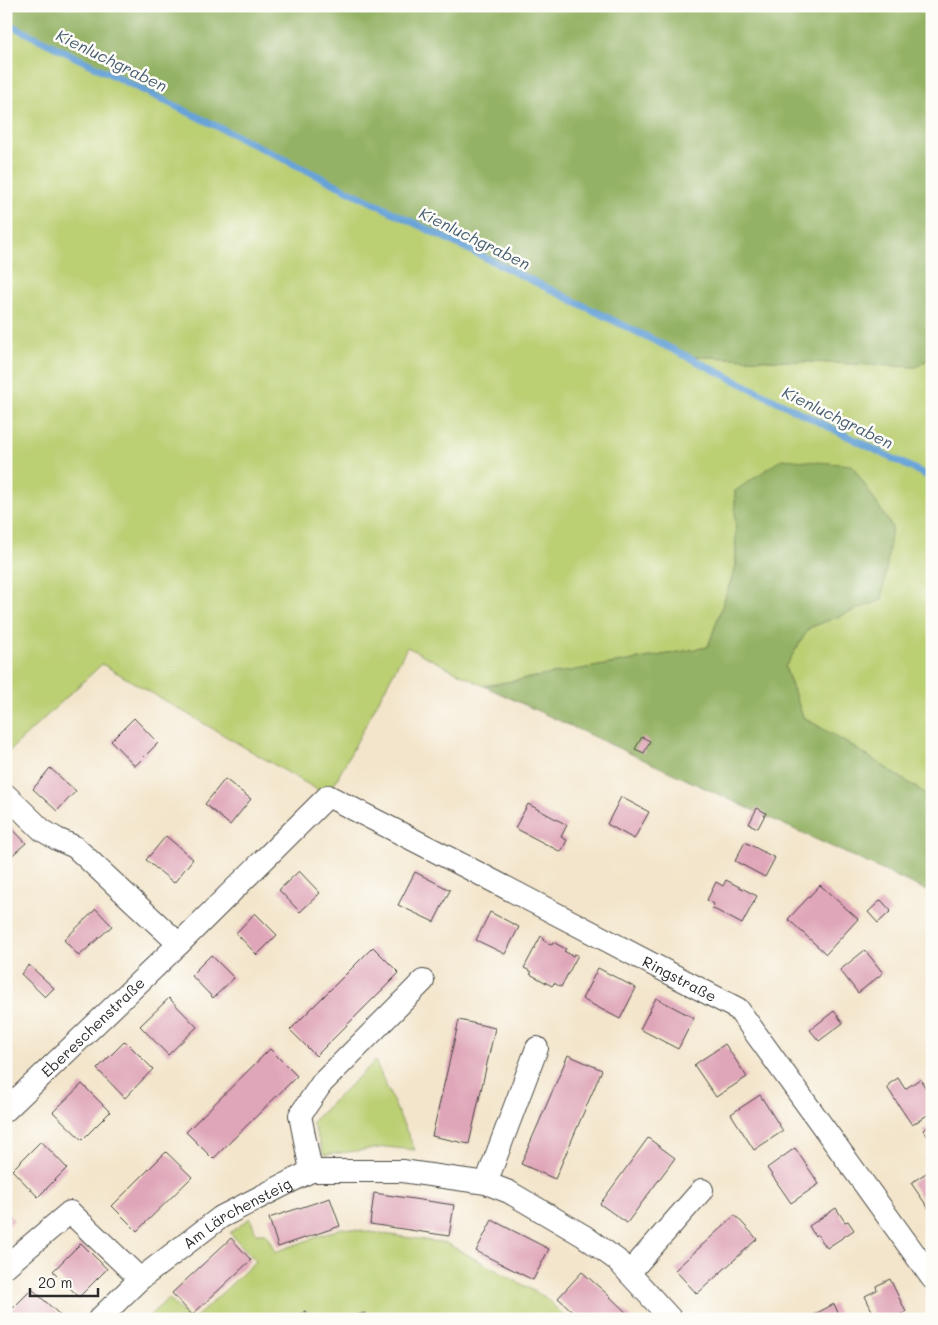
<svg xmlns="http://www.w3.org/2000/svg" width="938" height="1325" font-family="Mali,sans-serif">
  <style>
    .green { fill: #bbcf73; stroke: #737d4f }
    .forest { fill: #94b265; stroke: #606e48 }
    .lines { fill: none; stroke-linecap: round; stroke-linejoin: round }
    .stream { stroke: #68a3d8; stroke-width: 7 }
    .building { fill: #dfa5b8 }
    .minor-casing { stroke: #494743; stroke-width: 24 }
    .minor { stroke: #fff; stroke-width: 22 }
    .labels { text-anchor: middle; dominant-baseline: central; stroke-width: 5; stroke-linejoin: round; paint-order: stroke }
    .street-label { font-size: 15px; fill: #2b2b2b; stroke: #fdfcf7 }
    .water-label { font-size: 16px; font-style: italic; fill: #435b70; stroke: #fdfcf7 }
  </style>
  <rect width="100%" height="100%" fill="#fdfcf7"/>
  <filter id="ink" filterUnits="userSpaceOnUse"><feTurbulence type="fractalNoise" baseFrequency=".02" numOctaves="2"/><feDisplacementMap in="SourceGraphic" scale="10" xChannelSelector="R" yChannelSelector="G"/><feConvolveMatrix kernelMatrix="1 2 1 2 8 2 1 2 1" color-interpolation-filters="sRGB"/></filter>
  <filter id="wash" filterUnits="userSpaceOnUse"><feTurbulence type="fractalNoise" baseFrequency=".0096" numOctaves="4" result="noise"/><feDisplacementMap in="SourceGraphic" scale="20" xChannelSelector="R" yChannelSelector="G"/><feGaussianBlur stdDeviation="1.12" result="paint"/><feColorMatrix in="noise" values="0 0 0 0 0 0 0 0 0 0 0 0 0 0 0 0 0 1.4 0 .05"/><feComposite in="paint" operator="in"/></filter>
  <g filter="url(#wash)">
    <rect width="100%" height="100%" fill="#f3e5cb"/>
    <path class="green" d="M6,23L686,356L916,367L932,357V798L860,751L803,717L785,667L809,628L882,599L735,491L736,566L708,647L484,686L407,647L328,796L102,664L6,754Z
      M375,1061L415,1150L386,1147L324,1155L312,1122Z
      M250,1218L256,1233H266L275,1252L342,1228L446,1243L545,1297L567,1319H446V1317L409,1313L408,1319H368L366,1312L336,1319H312L306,1310L296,1317V1319H194L256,1261L230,1233Z
      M169,1298L188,1319H154L150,1315Z"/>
    <path class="forest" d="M6,6H932V357L916,367L686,356L6,23Z
      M782,459L852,465L892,527L882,600L809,628L785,667L803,717L860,751L932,798V893L484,686L708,647L736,566L735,491Z"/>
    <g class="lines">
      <path class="stream" d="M6,23L686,356L932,478"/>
    </g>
    <g id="blocks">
      <path class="building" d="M134,718L158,743L135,766L111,741Z
        M642,737L650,741L644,753L635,749Z
        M50,768L76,791L57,811L33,789Z
        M225,779L251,799L230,825L205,804Z
        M621,797L649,812L634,839L607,824Z
        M528,804L567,825L561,837L567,840L561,852L515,828Z
        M757,808L766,813L758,828L749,824Z
        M6,822L26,843L6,861Z
        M166,836L193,859L174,883L146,860Z
        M745,842L775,858L765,877L735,861Z
        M299,871L320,893L300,912L279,890Z
        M415,872L450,890L434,922L398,905Z
        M726,880L757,896L742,924L712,908L714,904L707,900L716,882L723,886Z
        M820,885L858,919L826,954L788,919Z
        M881,900L891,911L878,923L868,912Z
        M96,909L112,926L79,956L64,940Z
        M490,912L519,927L505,954L476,940Z
        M255,913L277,935L257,955L236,933Z
        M541,936L544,938L543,940L552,945L553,942L566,949L564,951L573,956L574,954L578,955L561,987L554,983L552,986L530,974L532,972L524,968Z
        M373,947L399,973L316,1056L290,1030Z
        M865,950L883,973L858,993L840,970Z
        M211,955L234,978L213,998L191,975Z
        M29,965L54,988L45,997L21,974Z
        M598,968L636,988L620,1019L582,999Z
        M169,998L197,1027L168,1055L140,1026Z
        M656,998L694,1018L678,1049L640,1029Z
        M834,1011L843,1023L819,1041L810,1030Z
        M459,1020L495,1028L469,1144L432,1136Z
        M125,1041L153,1069L125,1098L97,1069Z
        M725,1044L747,1077L716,1097L694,1065Z
        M270,1049L297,1076L213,1159L186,1132Z
        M568,1055L602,1070L555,1179L521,1164Z
        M898,1078L905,1089L920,1079L932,1098V1112L912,1125L888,1089L889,1084Z
        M82,1084L110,1112L82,1140L53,1112Z
        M760,1095L783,1131L754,1150L731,1114Z
        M932,1125V1139L930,1140L923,1130Z
        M648,1138L675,1158L627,1223L600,1204Z
        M41,1141L67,1168L38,1197L12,1170Z
        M795,1148L819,1184L791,1203L767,1168Z
        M166,1152L192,1177L137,1231L112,1206Z
        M932,1169V1207L929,1209L911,1183Z
        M374,1193L454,1205L449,1236L370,1224Z
        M330,1198L340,1226L278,1247L269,1218Z
        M836,1208L845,1222L848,1221L854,1230L827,1248L817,1234L815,1236L809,1226Z
        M6,1213L14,1220L6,1228Z
        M735,1215L757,1239L697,1294L675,1270Z
        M492,1220L549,1249L533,1280L476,1251Z
        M231,1238L251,1260L192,1315L172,1293Z
        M81,1243L107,1269L79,1297L53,1271Z
        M582,1272L606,1293L633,1319H581L558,1298Z
        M890,1279L906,1312L895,1317L894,1314L884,1319H876L865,1296L877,1290L876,1286Z
        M32,1289L60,1315L56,1319H6V1315Z
        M834,1304L841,1319H804L815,1314Z
        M305,1311L311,1319H297L296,1317Z
        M365,1313L367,1319H344V1318Z
        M412,1315L438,1318V1319H411Z"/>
    </g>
  </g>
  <g filter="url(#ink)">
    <use href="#blocks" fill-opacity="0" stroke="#494743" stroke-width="1"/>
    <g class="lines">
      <g class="minor-casing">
        <g id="minor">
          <path d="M6,795L42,830L57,839L75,847L179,944"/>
          <path id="s1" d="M6,1110L179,944L328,796L480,874L738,1009L932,1278"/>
          <path d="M311,1171L300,1115L322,1083L423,981"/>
          <path d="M486,1183L537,1048"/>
          <path d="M6,1266L70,1212L140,1279"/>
          <path d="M629,1273L702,1190"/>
          <path id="s2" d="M99,1319L140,1279L221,1217L311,1171H402L486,1183L509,1192L584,1236L617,1260L671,1319"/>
        </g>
      </g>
      <use href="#minor" class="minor"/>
    </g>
  </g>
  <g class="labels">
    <g class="street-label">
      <text stroke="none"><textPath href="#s1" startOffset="846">Ringstraße</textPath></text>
      <text stroke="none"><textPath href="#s1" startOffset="120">Ebereschenstraße</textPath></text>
      <text stroke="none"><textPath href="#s2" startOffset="175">Am Lärchensteig</textPath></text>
    </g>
    <g class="water-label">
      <text transform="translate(112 60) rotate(26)">Kienluchgraben</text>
      <text transform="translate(475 238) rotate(26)">Kienluchgraben</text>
      <text transform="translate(838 417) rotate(26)">Kienluchgraben</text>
    </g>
  </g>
  <rect width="938" height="1325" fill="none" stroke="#fdfcf7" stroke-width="25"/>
  <path d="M30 1288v8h68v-8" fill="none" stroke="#2b2b2b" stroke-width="2.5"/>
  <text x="38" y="1288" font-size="15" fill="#2b2b2b" stroke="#fdfcf7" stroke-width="4" paint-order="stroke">20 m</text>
</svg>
